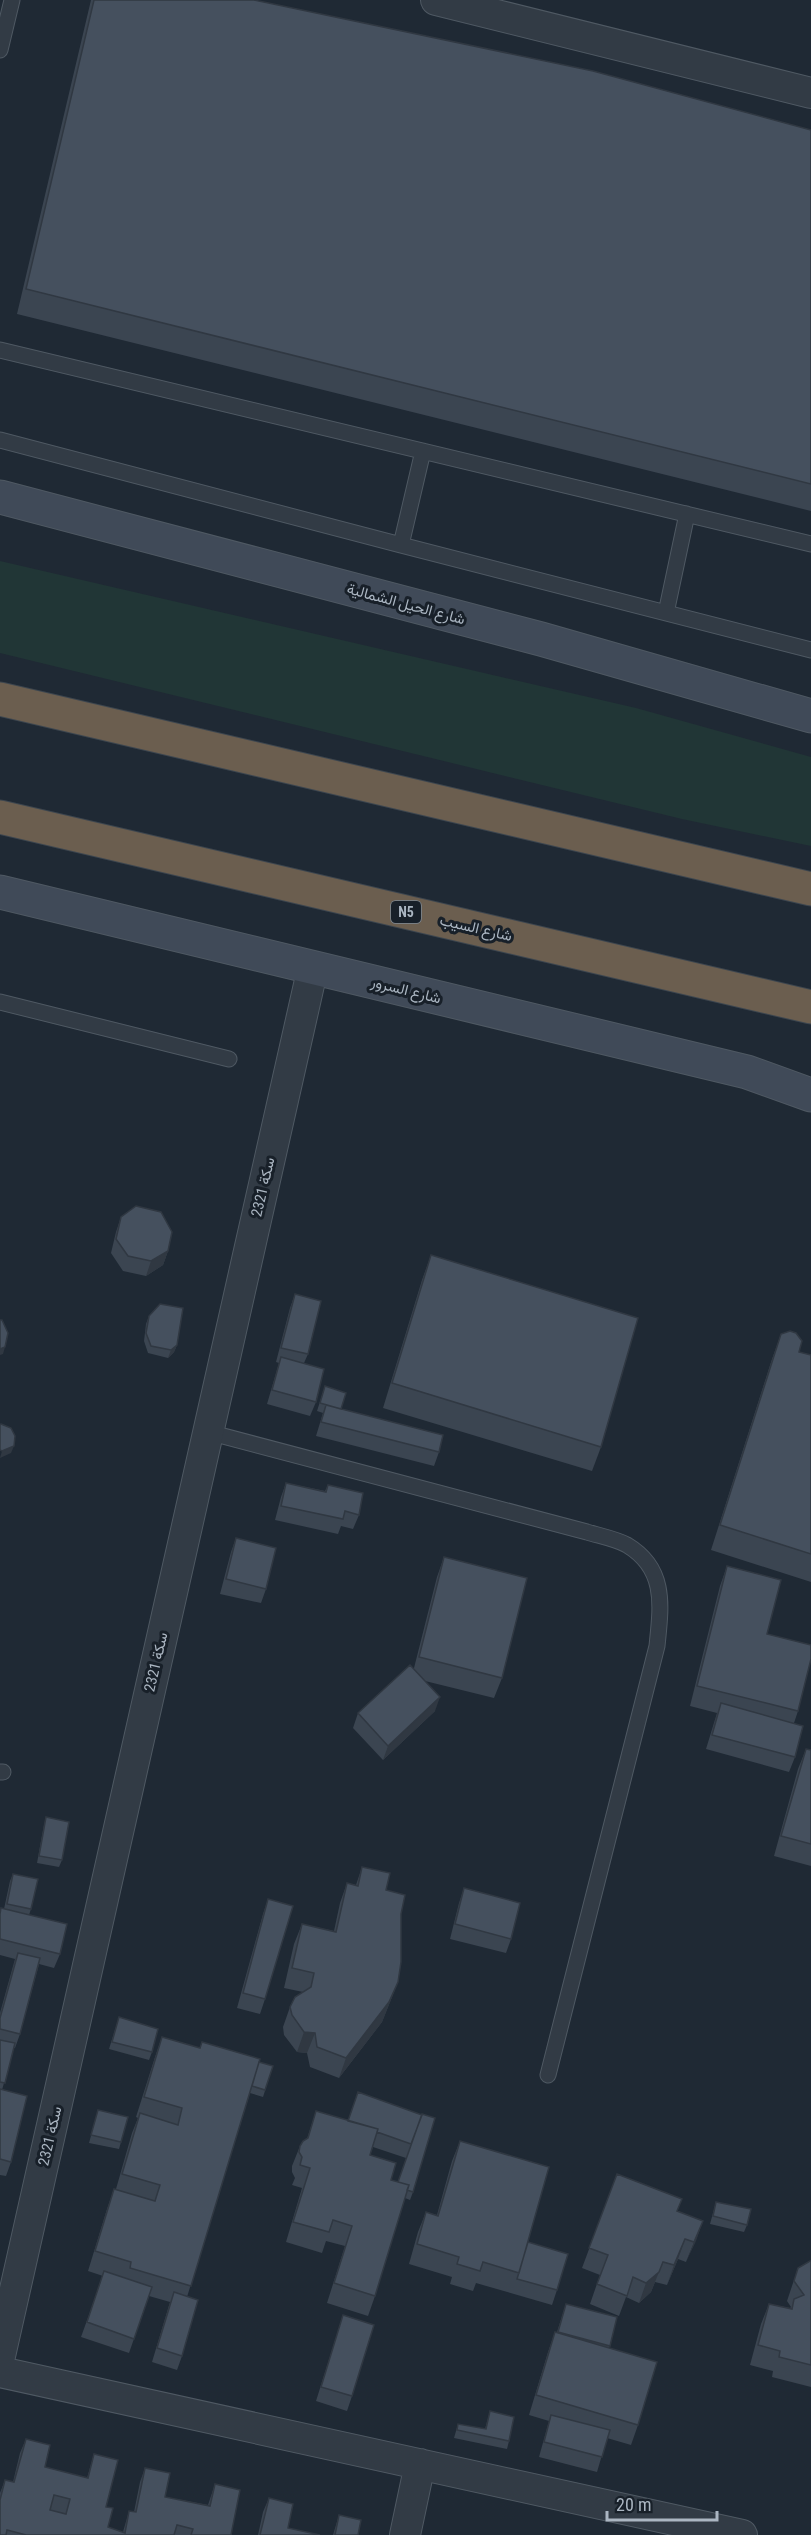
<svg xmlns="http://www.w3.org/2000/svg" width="811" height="2535" font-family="'Roboto Condensed',Vazirmatn,sans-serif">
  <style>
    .green { fill: #213636 }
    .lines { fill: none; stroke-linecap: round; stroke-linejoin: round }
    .lane-casing { stroke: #4f5963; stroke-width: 17 }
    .street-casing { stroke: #4f5963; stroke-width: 32 }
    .secondary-casing { stroke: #4f5963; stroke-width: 35 }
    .highway-casing { stroke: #3d464f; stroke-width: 35 }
    .lane { stroke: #323b45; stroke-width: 15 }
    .street { stroke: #323b45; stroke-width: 30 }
    .secondary { stroke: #404a58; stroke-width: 33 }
    .highway { stroke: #6b5e4f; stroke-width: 33 }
    .wall { fill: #3b4551; fill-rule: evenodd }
    .shaded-wall { fill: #303842 }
    .building { fill: #45505e; stroke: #303842; stroke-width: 1.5; fill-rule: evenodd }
    .labels { text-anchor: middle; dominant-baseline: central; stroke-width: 6; stroke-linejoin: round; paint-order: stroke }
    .shield { fill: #182029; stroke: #7f8994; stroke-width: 1.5 }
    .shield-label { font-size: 14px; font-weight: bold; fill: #abb6c2 }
    .street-label { font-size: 15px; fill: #abb6c2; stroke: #182029 }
  </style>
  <rect width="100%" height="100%" fill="#1f2934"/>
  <path class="green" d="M0,561L636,708L811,757V846L682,819L0,653Z"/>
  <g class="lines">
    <g class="lane-casing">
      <path id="lane" d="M0,50L12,0
        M0,350L811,544
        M0,440L401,545
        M423,451L401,545L811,650
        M666,613L687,514
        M0,1002L229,1059
        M208,1432L587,1532C600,1536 616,1539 627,1545C667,1569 661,1606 657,1646L548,2075
        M0,1772H3"/>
    </g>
    <g class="street-casing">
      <path id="street" d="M436,0L811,93
        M0,2356L313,967
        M0,2372L742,2535
        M405,2535L420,2464"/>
    </g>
    <g class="secondary-casing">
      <path id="secondary" d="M0,497L541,639L811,716
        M0,892L747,1072L811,1095"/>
    </g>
    <g class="highway-casing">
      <path id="highway" d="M0,699L811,889
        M0,817L811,1007"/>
    </g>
    <use href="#lane" class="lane"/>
    <use href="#street" class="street"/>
    <use href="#secondary" class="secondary"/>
    <use href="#highway" class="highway"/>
  </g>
  <path class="wall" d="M91,0H254L811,130V511L17,314Z
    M121,1217L168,1251L163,1265L146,1276L123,1271L111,1253L116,1232Z
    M431,1255L601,1447L592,1471L383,1408L422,1280Z
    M295,1294L308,1354L304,1363L316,1402L310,1416L267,1404L279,1363L276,1362L290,1308Z
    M149,1316L177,1345L174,1352L168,1358L148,1353L144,1341L146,1324Z
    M781,1334L799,1352L811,1355V1582L711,1550L772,1359Z
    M325,1386L341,1409L439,1452L434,1466L316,1436L323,1413L317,1411Z
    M286,1483L325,1491L328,1485L359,1515L353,1529L341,1526L338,1534L275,1520L281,1497Z
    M236,1538L266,1589L261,1603L220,1594L231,1552Z
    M444,1557L502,1678L494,1698L425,1681L435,1711L383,1760L353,1728L358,1713L414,1668L437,1577Z
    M727,1566L767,1634L798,1711L794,1723L795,1757L789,1772L706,1749L717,1713L690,1706L720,1586Z
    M806,1749L811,1750V1866L774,1856L798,1769Z
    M46,1817L62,1860L59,1867L37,1863L44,1825Z
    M362,1867L386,1890L401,1914L398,1982L382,2022L339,2078L310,2067L307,2053L297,2052L284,2035L283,2027L290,2007L303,1992L284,1988L294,1944L302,1924L334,1931L340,1903L347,1883L356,1885Z
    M13,1874L31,1909L29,1915L60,1954L54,1968L39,1964L20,2034L15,2048H14L2,2090L11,2162L6,2176L0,2175V2013L15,1959L0,1955V1912L4,1909L10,1881Z
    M464,1888L511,1939L506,1953L450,1939L459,1903Z
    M268,1899L265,1999L260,2014L237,2008L263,1914Z
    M119,2017L152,2052L149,2060L109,2049Z
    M162,2037L200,2048L273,2066L263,2097L250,2093L187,2297L182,2356L177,2370L152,2362L170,2302L149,2296L129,2353L81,2337L103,2276L88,2271L107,2209L114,2189H116L132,2133L138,2118L136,2117L155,2057Z
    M98,2110L121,2142L119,2149L89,2143Z
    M316,2111L348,2121L422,2115L413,2192L410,2200L405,2198L375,2296L368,2316L327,2303L345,2246L326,2241L322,2253L286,2242L302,2188L292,2185L295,2178L292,2172V2166L300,2146L307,2139ZM373,2147L406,2158L398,2182L391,2180L370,2155Z
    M460,2141L528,2242L557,2290L552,2305L476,2283L473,2291L450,2284L452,2277L409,2264L418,2232L426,2212L437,2215L452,2161Z
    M617,2174L678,2211L703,2221L686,2262L678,2259L667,2285L655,2282L651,2292L639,2303L626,2297L619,2316L590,2304L600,2275L582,2268Z
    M716,2202L747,2225L744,2232L710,2224Z
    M811,2261V2387L772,2377L773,2371L750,2365L761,2324L769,2304L790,2308L791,2307L787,2301L798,2268Z
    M566,2304L617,2317L609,2348L638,2425L631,2445L607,2438L597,2472L539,2457L549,2421L529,2415L548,2352L555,2332H557Z
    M343,2315L352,2396L347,2411L316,2401Z
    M490,2411L509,2441L507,2449L454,2438L458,2424L485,2429Z
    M26,2439L45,2467L87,2478L94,2454L106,2507L108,2527L123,2532L129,2511L134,2512L140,2482L145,2468L165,2497L208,2505L215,2484L231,2535H232H0V2493L5,2480L13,2482L20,2453Z
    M269,2498L288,2528L320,2535H258L263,2512Z
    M339,2515L358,2535H333Z"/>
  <path class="shaded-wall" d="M168,1251L163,1265L146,1276L151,1261Z
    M177,1345L174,1352L168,1358L171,1350Z
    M5,1347L3,1354L0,1355V1349Z
    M14,1446L11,1453L0,1458L2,1451Z
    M440,1697L435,1711L383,1760L388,1746Z
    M398,1982L382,2022L339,2078L346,2058Z
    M304,2032L315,2033L307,2053L297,2052Z
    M703,2221L696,2241L686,2262L694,2242Z
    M685,2239L678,2259L667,2285L674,2265Z
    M663,2262L651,2292L639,2303L646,2283Z"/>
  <path class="building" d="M94,0H254L593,71L811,130V484L26,289Z
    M136,1206L161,1212L172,1232L168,1251L151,1261L128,1256L116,1239L121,1217Z
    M431,1255L638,1318L601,1447L392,1383Z
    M295,1294L321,1301L308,1354L281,1348Z
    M160,1304L183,1308L177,1345L171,1350L151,1346L146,1333L149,1316Z
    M0,1320H2L8,1333L5,1347L0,1349Z
    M790,1331L796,1333L802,1341L799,1352L811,1355V1554L720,1525L781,1334Z
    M281,1357L324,1369L316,1402L272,1390Z
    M325,1386L346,1393L341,1409L320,1403Z
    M326,1405L443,1435L439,1452L321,1422Z
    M1,1424L11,1428L15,1436L14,1446L2,1451L0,1450V1425Z
    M286,1483L326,1492L328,1485L363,1493L359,1515L345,1511L343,1519L281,1506Z
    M236,1538L276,1548L266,1589L226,1579Z
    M444,1557L527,1578L502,1678L419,1657Z
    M727,1566L781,1580L767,1634L811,1645V1659L798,1711L697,1686Z
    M410,1665L440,1697L388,1746L358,1713Z
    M721,1703L803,1726L795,1757L712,1735Z
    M806,1749L811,1750V1844L781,1836Z
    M46,1817L69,1822L62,1860L39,1856Z
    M362,1867L390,1873L386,1890L405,1895L401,1914V1962L398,1982L389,2002L346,2058L317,2047L315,2033L304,2032L292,2015L290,2007L295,1997L311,1987L314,1973L292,1968L302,1924L336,1932L347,1883L358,1886Z
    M13,1874L38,1879L31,1909L7,1904Z
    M464,1888L520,1903L511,1939L455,1924Z
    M268,1899L293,1906L265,1999L243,1993Z
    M1,1908L67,1924L60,1954L0,1939V1914Z
    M18,1953L40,1958L20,2034L0,2029V2018Z
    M119,2017L158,2029L152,2052L112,2042Z
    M162,2037L200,2048L202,2042L260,2059L191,2286L130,2268L131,2262L95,2251L114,2189L155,2201L160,2185L122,2174L140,2113L178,2125L182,2108L144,2097Z
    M0,2040L15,2043L5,2083L0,2082Z
    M259,2062L273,2066L265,2090L252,2086Z
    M0,2089L27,2096L11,2162L0,2159Z
    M358,2092L422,2115L411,2144L377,2132L378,2129L348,2121Z
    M98,2110L128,2117L121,2142L91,2135Z
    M316,2111L378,2129L370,2155L396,2163L391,2180L409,2185L375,2296L334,2283L352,2226L333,2220L329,2232L293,2222L310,2168L300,2165L302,2157L299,2152L300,2146L303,2141L308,2138Z
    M422,2114L435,2118L413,2192L407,2190L409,2185L398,2182Z
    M460,2141L549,2167L519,2273L483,2262L480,2271L457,2264L459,2257L417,2244L426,2212L438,2216Z
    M617,2174L682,2199L677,2211L703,2221L694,2242L685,2239L674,2265L663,2262L659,2272L646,2283L633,2277L627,2296L597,2284L608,2255L589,2248Z
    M716,2202L751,2209L747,2225L713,2216Z
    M528,2242L568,2254L557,2290L517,2279Z
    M810,2261H811V2365L779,2357L780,2351L758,2345L769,2304L792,2309L794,2299L804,2295L794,2281L798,2268Z
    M104,2271L152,2287L134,2339L87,2322Z
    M174,2292L198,2300L182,2356L157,2348Z
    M566,2304L617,2317L610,2346L558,2332Z
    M343,2315L374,2325L352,2396L321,2387Z
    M555,2332L657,2362L638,2425L536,2395Z
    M490,2411L514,2417L509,2441L457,2430L458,2424L486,2429Z
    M551,2415L610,2430L602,2457L544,2442Z
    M26,2439L50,2445L45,2467L88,2478L94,2454L118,2460L106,2507L113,2508L108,2527L125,2533L129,2511L136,2512L145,2468L170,2473L165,2497L210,2506L215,2484L240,2490L231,2535H232H191L193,2529L177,2525L174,2535H26L7,2530L6,2535H0V2500L5,2480L14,2482ZM54,2495L70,2499L66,2514L50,2510Z
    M269,2498L293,2504L288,2528L320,2535H260Z
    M339,2515L361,2520L358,2535H335Z"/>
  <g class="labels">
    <rect class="shield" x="391" y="901" width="30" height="22" rx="4.5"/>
    <g class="shield-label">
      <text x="406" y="912">N5</text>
    </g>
    <g class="street-label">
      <text transform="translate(406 604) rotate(15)">شارع الحيل الشمالية</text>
      <text transform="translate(476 928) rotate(13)">شارع السيب</text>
      <text transform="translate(406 990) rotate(14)">شارع السرور</text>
      <text transform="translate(263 1187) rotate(-77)">سكة 2321</text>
      <text transform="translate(156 1662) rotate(-77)">سكة 2321</text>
      <text transform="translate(50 2136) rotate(-77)">سكة 2321</text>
    </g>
  </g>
  <path d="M607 2511v9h110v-9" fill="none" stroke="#abb6c2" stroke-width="3"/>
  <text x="616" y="2511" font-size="18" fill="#abb6c2" stroke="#182029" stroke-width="4.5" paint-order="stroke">20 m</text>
</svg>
